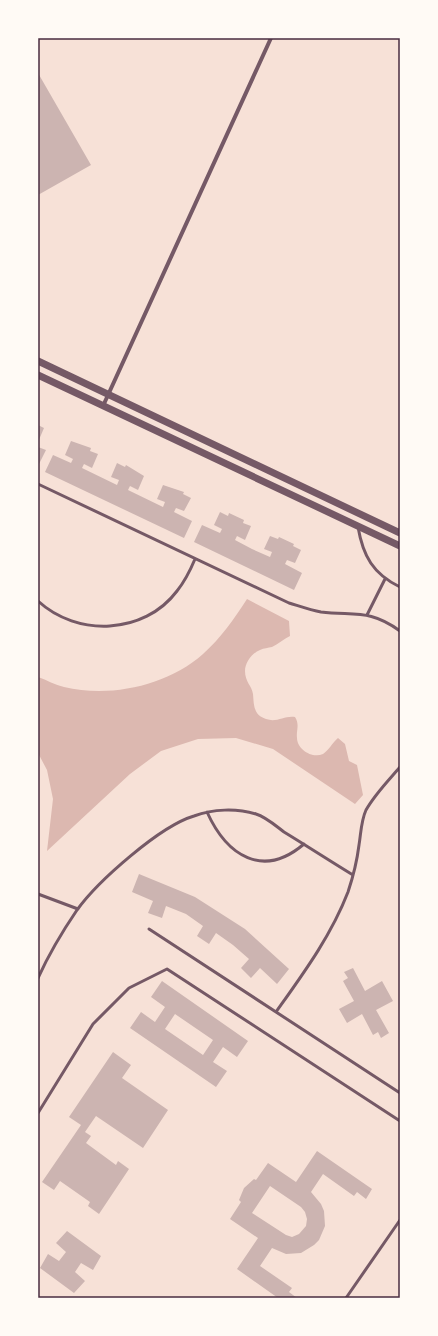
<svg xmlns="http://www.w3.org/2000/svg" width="438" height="1336" font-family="'Zilla Slab',serif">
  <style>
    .water { fill: #dcb8b0 }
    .building { fill: #ccb4b1; fill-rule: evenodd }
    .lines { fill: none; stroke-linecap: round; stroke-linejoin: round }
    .service { stroke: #755966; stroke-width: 3 }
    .minor { stroke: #755966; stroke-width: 4 }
    .tertiary { stroke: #755966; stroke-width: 7 }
    .neatline { fill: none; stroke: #4a2c40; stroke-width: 1.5 }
  </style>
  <rect width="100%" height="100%" fill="#f7e1d7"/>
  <path class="water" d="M247,599L289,621L290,636C284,639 278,644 272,647C268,648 264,648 260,650C252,653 245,663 245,671C245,682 252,686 253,694C254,704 253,715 266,719C277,723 285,715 295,717C300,725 296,730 297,738C297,749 312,759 323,754C328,751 333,742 338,738L345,744L349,761L357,765L363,795L355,804L273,749L236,738L198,739L161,751L130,774L47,851L53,799L47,770L38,753V677C47,680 55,685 64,687C110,698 167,686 203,654C221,638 234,619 247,599Z"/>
  <path class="building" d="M38,73L91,165L38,195Z
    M38,425L44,428L38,442Z
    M71,441L91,448L90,451L98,454L92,468L84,464L82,468L117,485L119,480L111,477L117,463L125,467L126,465L144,476L138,490L130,486L128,490L163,507L165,502L157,499L163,485L184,492L183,494L191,498L184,511L176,508L174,512L192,521L184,538L45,472L53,455L71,463L73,459L65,455Z
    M38,447L46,450L38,466Z
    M220,512L228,516L229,513L244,520L243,523L251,526L245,540L237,536L235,540L252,549L270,557L272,552L264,549L270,536L278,539L279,537L294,544L293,546L301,550L295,563L287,560L285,564L302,573L294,590L194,542L202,525L220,533L222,529L214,525Z
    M139,874L195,897L245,929L289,969L277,984L260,968L251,978L241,968L249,959L233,945L216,933L209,944L197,936L203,926L186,914L166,906L162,918L148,913L153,901L132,892Z
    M353,968L365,991L382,981L393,1001L376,1010L389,1033L381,1038L378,1032L373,1035L362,1014L347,1023L339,1009L354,1001L343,981L348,978L344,972Z
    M162,981L248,1041L237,1057L223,1047L213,1062L227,1071L216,1087L130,1028L141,1012L155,1022L165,1007L151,997ZM175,1014L213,1040L203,1055L165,1029Z
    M113,1052L131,1065L122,1078L168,1110L143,1148L96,1116L85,1132L91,1136L86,1143L116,1165L118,1161L129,1169L99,1214L88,1206L90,1202L60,1181L54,1190L42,1182L81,1125L69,1117Z
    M317,1151L372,1189L366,1199L357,1192L354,1196L323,1174L311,1192L321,1204L324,1211L325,1226L319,1240L314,1245L301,1253L286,1254L272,1248L260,1266L292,1288L289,1292L297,1298H278L237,1269L258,1238L230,1219L241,1202L239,1200L244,1188L254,1179L256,1180L268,1163L296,1182ZM270,1186L301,1207L305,1212L307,1219L306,1226L299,1234L292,1237L286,1235L252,1213Z
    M67,1231L101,1256L93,1270L81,1263L75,1272L85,1281L74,1293L40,1268L48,1254L59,1261L66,1252L56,1243Z"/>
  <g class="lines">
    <path class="service" d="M38,484L289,603C299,606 310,610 321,612C355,616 370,609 400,631
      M358,527C363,556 373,574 400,587
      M38,601C77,637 144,635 177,591C185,581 190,571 195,559
      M367,615L385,579
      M207,812C227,856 263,879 304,844
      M38,894L78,909
      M149,929L400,1093
      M38,978C49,954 62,932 77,910C98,881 160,826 194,816C213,809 236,808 256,814C266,817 276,826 284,832C307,846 330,861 353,875
      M276,1012C303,974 331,936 348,892C353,877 357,861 359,845C361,833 361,821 366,810C375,794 388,781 400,767
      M38,1113L93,1024L129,988L167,969L400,1121
      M346,1298L400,1220"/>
    <path class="minor" d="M103,406L271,38"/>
    <path class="tertiary" d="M38,361L400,533
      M38,375L400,546"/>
  </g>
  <rect width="438" height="1336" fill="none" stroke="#fffaf5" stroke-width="78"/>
  <rect x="39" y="39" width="360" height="1258" class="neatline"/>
</svg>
